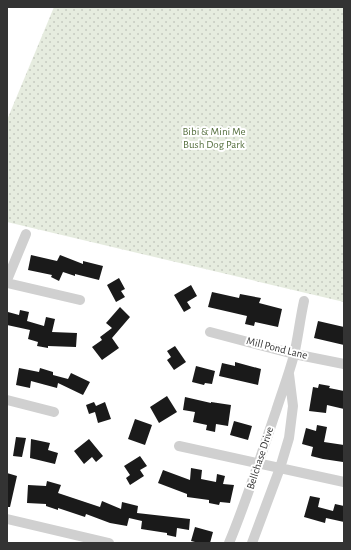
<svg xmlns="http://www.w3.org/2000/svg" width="351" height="550" font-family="'Alegreya Sans',sans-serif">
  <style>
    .green { fill: url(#green-dots) }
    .building { fill: #1a1a1a }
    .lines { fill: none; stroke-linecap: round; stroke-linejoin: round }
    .minor { stroke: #d0d0d0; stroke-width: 10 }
    .labels { text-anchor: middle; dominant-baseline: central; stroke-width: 4; stroke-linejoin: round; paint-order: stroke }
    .park-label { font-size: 11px; fill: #56703f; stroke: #fff }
    .street-label { font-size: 11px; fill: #333; stroke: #fff }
  </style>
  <defs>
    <pattern id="green-dots" width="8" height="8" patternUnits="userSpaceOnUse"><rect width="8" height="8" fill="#e6ecdf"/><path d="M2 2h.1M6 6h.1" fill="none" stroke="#c6cbc0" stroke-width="1.8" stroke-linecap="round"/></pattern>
  </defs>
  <rect width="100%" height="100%" fill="#fff"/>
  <path class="green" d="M54,7H344V302L7,222V120Z"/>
  <path class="building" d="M31,255L57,261L60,255L83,264V261L103,266L99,280L75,274V276L63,272L59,281L51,277L52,275L28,270Z
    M119,278L125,289L121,291L125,297L116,302L107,285Z
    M191,285L197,296L187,302L191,308L184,312L174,295Z
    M212,292L239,298L240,294L261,298L259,303L282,309L278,327L255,322L254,326L245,324L247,316L208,307Z
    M120,307L130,317L112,338L119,348L102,360L92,347L102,340L100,337L112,328L106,323Z
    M20,310L29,312L27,321L44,326L46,317L55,319L52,332L77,333L76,347L48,346V348L37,346L38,342L28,339L30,330L7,325L8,312L19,315Z
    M318,321L344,327V345L314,338Z
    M175,346L186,362L174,370L167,360L171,357L167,351Z
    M235,362L261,369L258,385L219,376L222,363L235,366Z
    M196,366L215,371L212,384L205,383L204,385L192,382Z
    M19,368L39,372L40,368L53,372V375L68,379L71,373L90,382L83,395L58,383L57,388L31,381L30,388L16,385Z
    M319,384L330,386L329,388L344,391V409L327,405L326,413L309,411L313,387L318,388Z
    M167,396L177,412L159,423L150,407Z
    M185,397L211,403V402L231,405L228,426L216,424L215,432L206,430L207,425L193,422L195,412L183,410Z
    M94,402L96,406L105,402L111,419L98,423L95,412L89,414L86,405Z
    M135,419L152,425L145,445L128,439Z
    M234,421L252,426L248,440L230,435Z
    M317,425L327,427L324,442L344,445L343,462L323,459L311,456L313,447L302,444L306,428L316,431Z
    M16,437L26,438L22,457L13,456Z
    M31,439L50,443L48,450L58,453L55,464L30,458Z
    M89,439L103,456L96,462L92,457L84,464L74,451Z
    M140,456L147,466L140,470L144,476L130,485L126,478L130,475L124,466Z
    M191,468L202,470L201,479L216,482L217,474L225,476L223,484L234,485L230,503L220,502L219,505L209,503V500L187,497V494L158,483L163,470L190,480Z
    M7,473L17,476L10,507H7Z
    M47,481L61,485L58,493L100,507L102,501L121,509L122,502L138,506L137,513L190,519L189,530L177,528L176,537L167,535V533L141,529L142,521L129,518L127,526L110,523L86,514L85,517L58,508V510L46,506V504L27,503L28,485L46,486Z
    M310,496L320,498L318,507L333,511L335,504L344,506V522L326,518L325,523L304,517Z
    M195,527L213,532L210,543H199L191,541Z"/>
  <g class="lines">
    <path class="minor" d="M7,280L26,234
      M7,283L80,300
      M210,332L294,354L344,364
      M7,400L54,412
      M179,446L344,482
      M7,519L109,543
      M229,543C247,500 261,455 276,411C282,392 289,374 294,355C298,338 300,319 304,301
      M252,543L280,468L289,438L293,406L289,374"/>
  </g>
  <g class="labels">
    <g class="park-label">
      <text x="214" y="131">Bibi &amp; Mini Me<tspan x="214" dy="13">Bush Dog Park</tspan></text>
    </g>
    <g class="street-label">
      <text transform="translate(277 348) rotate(14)">Mill Pond Lane</text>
      <text transform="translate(260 458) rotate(-72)">Bellchase Drive</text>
    </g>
  </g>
  <rect width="351" height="550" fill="none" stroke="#333333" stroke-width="16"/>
</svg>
